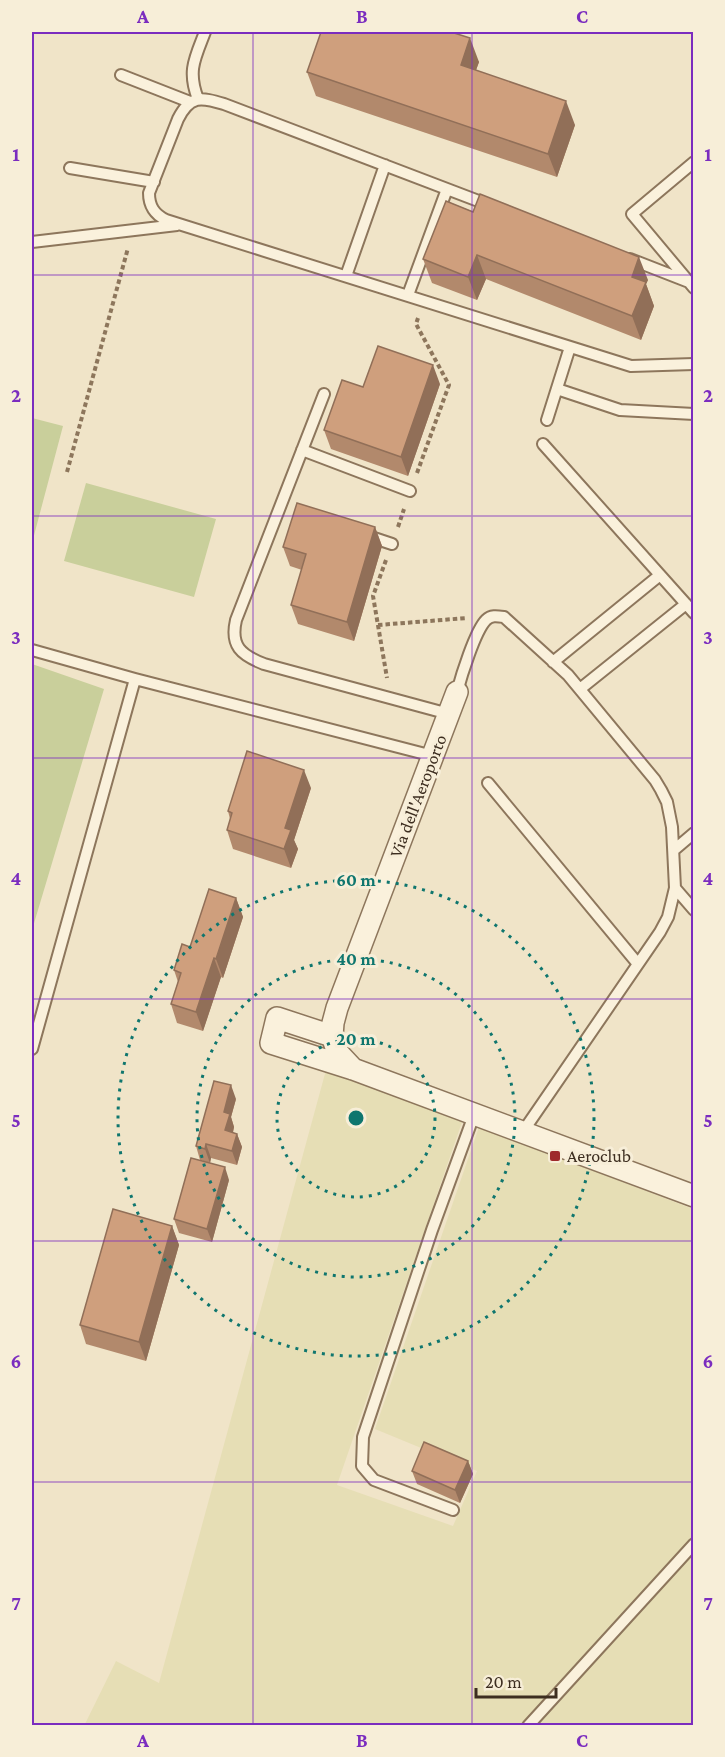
<svg xmlns="http://www.w3.org/2000/svg" width="725" height="1757" font-family="'Crimson Pro',serif">
  <style>
    .farmland { fill: #e6deb5 }
    .green { fill: #c9cf9b }
    .lines { fill: none; stroke-linecap: round; stroke-linejoin: round }
    .lane-casing { stroke: #8d765c; stroke-width: 14 }
    .street-casing { stroke: #8d765c; stroke-width: 24 }
    .path { stroke: #8d765c; stroke-width: 4; stroke-dasharray: 4.5 3; stroke-linecap: butt }
    .lane { stroke: #faf1dc; stroke-width: 10 }
    .street { stroke: #faf1dc; stroke-width: 21 }
    .wall { fill: #b2896c }
    .shaded-wall { fill: #916f58 }
    .building { fill: #cf9f7d; stroke: #916f58; stroke-width: 1.5 }
    .grid { fill: none; stroke: #7b2cbf; stroke-width: 1.5; stroke-opacity: 0.55 }
    .ring { fill: none; stroke: #0f766e; stroke-width: 3; stroke-dasharray: 3 6 }
    .poi-dot { fill: #9e2a2b; stroke: #f7eed8; stroke-width: 2 }
    .labels { text-anchor: middle; dominant-baseline: central; stroke-width: 6; stroke-linejoin: round; paint-order: stroke }
    .street-label { font-size: 18px; fill: #3d2e20; stroke: #f7eed8 }
    .poi-label { font-size: 18px; fill: #3d2e20; stroke: #f7eed8; text-anchor: start }
    .centre { fill: #0f766e; stroke: #f7eed8; stroke-width: 3 }
    .ring-label { font-size: 18px; text-anchor: middle; font-weight: bold; fill: #0f766e; stroke: #f7eed8; stroke-width: 6; stroke-linejoin: round; paint-order: stroke }
    .neatline { fill: none; stroke: #7b2cbf; stroke-width: 2 }
    .grid-label { font-size: 20px; text-anchor: middle; font-weight: bold; fill: #7b2cbf }
  </style>
  <rect width="100%" height="100%" fill="#f0e4c8"/>
  <path class="farmland" d="M326,1070L462,1122L337,1485L453,1526L477,1471L375,1429L479,1127L693,1209V1725L84,1726L116,1661L159,1683Z"/>
  <path class="green" d="M32,418L63,426L32,543Z
    M86,483L216,519L194,597L64,561Z
    M32,664L104,689L32,930Z"/>
  <g class="lines">
    <g class="lane-casing">
      <path id="lane" d="M121,75L190,102
        M198,99C187,71 195,58 205,32
        M694,162L632,214L694,288
        M70,168L154,182
        M489,205L224,104C201,97 190,95 178,119L149,193C149,206 154,214 166,220L631,366L694,364
        M32,242L177,225
        M630,259L689,282
        M346,276L385,165
        M408,295L447,189
        M557,389L620,410L694,414
        M324,394L236,620C230,646 241,655 264,664L449,714
        M547,420L570,347
        M543,444L694,613
        M302,450L410,491
        M368,536L392,544
        M32,650L135,679L433,756
        M553,662L660,575
        M580,689L686,604
        M457,692C461,677 475,631 486,620C491,615 497,616 504,617L568,675L655,780L661,790L667,802L672,827L675,888L668,917L660,932L522,1133
        M488,783L638,964
        M674,850L694,833
        M675,888L694,910
        M32,1049L135,679
        M453,1510L374,1480L362,1466L363,1437L432,1230L474,1115
        M528,1726L694,1544"/>
    </g>
    <g class="street-casing">
      <path id="street" d="M332,1036L333,1023L337,1008L457,692
        M353,1069L338,1053L332,1036L277,1018L271,1043L353,1069L694,1196"/>
    </g>
    <path class="path" d="M67,472L128,248
      M417,473L449,385L416,324L418,318
      M398,527L404,509
      M386,560L373,596L387,678
      M378,625L467,618"/>
    <use href="#lane" class="lane"/>
    <use href="#street" class="street"/>
  </g>
  <path class="wall" d="M456,33L479,62L476,70L575,125L557,177L316,96L307,72Z
    M446,201L648,280L646,284L654,306L641,340L486,279L477,300L432,283L423,259Z
    M440,384L408,476L331,449L324,430Z
    M375,527L382,546L354,641L298,624L291,605L302,570L290,566L283,547Z
    M311,788L294,840L298,849L291,868L233,849L227,830L230,819L228,811Z
    M236,898L243,917L223,978L221,977L203,1031L177,1023L171,1004L178,982L174,970L190,947Z
    M236,1099L231,1117L234,1127L233,1133L237,1134L242,1147L237,1165L211,1158L210,1163L200,1160L196,1146Z
    M229,1180L212,1242L179,1233L174,1219Z
    M172,1226L179,1245L146,1361L86,1344L80,1325Z
    M468,1461L473,1474L460,1503L417,1484L412,1471Z"/>
  <path class="shaded-wall" d="M470,38L479,62L469,89L461,65Z
    M566,101L575,125L557,177L548,154Z
    M477,255L486,279L477,300L468,277Z
    M639,257L648,280L646,284L654,306L641,340L632,316V277Z
    M433,365L440,384L408,476L401,457Z
    M375,527L382,546L354,641L347,622Z
    M304,770L311,788L294,840L298,849L291,868L284,849L285,828Z
    M236,898L243,917L223,978L216,959Z
    M214,958L221,977L203,1031L196,1012Z
    M231,1085L236,1099L231,1117L234,1127L230,1144L225,1130L224,1112Z
    M237,1134L242,1147L237,1165L232,1151Z
    M206,1144L211,1158L210,1163L205,1149Z
    M225,1167L229,1180L212,1242L207,1229Z
    M172,1226L179,1245L146,1361L139,1342Z
    M468,1461L473,1474L460,1503L455,1490Z"/>
  <path class="building" d="M321,32H451L470,38L461,65L566,101L548,154L307,72Z
    M480,194L639,257L632,277L646,282L632,316L477,255L468,277L423,259L446,201L473,212Z
    M378,346L433,365L401,457L324,430L342,380L363,387Z
    M297,503L375,527L347,622L291,605L306,554L283,547Z
    M247,751L304,770L285,828L291,830L284,849L227,830L232,813L228,811Z
    M209,889L236,898L216,959L214,958L196,1012L171,1004L181,973L174,970L182,944L190,947Z
    M214,1081L231,1085L224,1112L230,1114L225,1130L237,1134L232,1151L206,1144L205,1149L196,1146Z
    M191,1158L225,1167L207,1229L174,1219Z
    M113,1209L172,1226L139,1342L80,1325Z
    M424,1442L468,1461L455,1490L412,1471Z"/>
  <path class="grid" d="M253,32V1726M472,32V1726M32,275H694M32,516H694M32,758H694M32,999H694M32,1241H694M32,1482H694"/>
  <g class="ring">
    <circle cx="356" cy="1118" r="79"/>
    <circle cx="356" cy="1118" r="159"/>
    <circle cx="356" cy="1118" r="238"/>
  </g>
  <rect class="poi-dot" x="549" y="1150" width="12" height="12" rx="3"/>
  <g class="labels">
    <g class="street-label">
      <text transform="translate(418 796) rotate(-69)">Via dell'Aeroporto</text>
    </g>
    <g class="poi-label">
      <text x="567" y="1156">Aeroclub</text>
    </g>
  </g>
  <circle cx="356" cy="1118" r="9" class="centre"/>
  <g class="ring-label">
    <text x="356" y="886">60 m</text>
    <text x="356" y="965">40 m</text>
    <text x="356" y="1045">20 m</text>
  </g>
  <rect width="725" height="1757" fill="none" stroke="#f7eed8" stroke-width="66"/>
  <path d="M476 1688v9h80v-9" fill="none" stroke="#3d2e20" stroke-width="3"/>
  <text x="485" y="1688" font-size="18" fill="#3d2e20" stroke="#f7eed8" stroke-width="4.5" paint-order="stroke">20 m</text>
  <rect x="33" y="33" width="659" height="1691" class="neatline"/>
  <g class="grid-label">
    <text x="143" y="23">A</text>
    <text x="362" y="23">B</text>
    <text x="582" y="23">C</text>
    <text x="16" y="161">1</text>
    <text x="708" y="161">1</text>
    <text x="16" y="402">2</text>
    <text x="708" y="402">2</text>
    <text x="16" y="644">3</text>
    <text x="708" y="644">3</text>
    <text x="16" y="885">4</text>
    <text x="708" y="885">4</text>
    <text x="16" y="1127">5</text>
    <text x="708" y="1127">5</text>
    <text x="16" y="1368">6</text>
    <text x="708" y="1368">6</text>
    <text x="16" y="1610">7</text>
    <text x="708" y="1610">7</text>
    <text x="143" y="1747">A</text>
    <text x="362" y="1747">B</text>
    <text x="582" y="1747">C</text>
  </g>
</svg>
